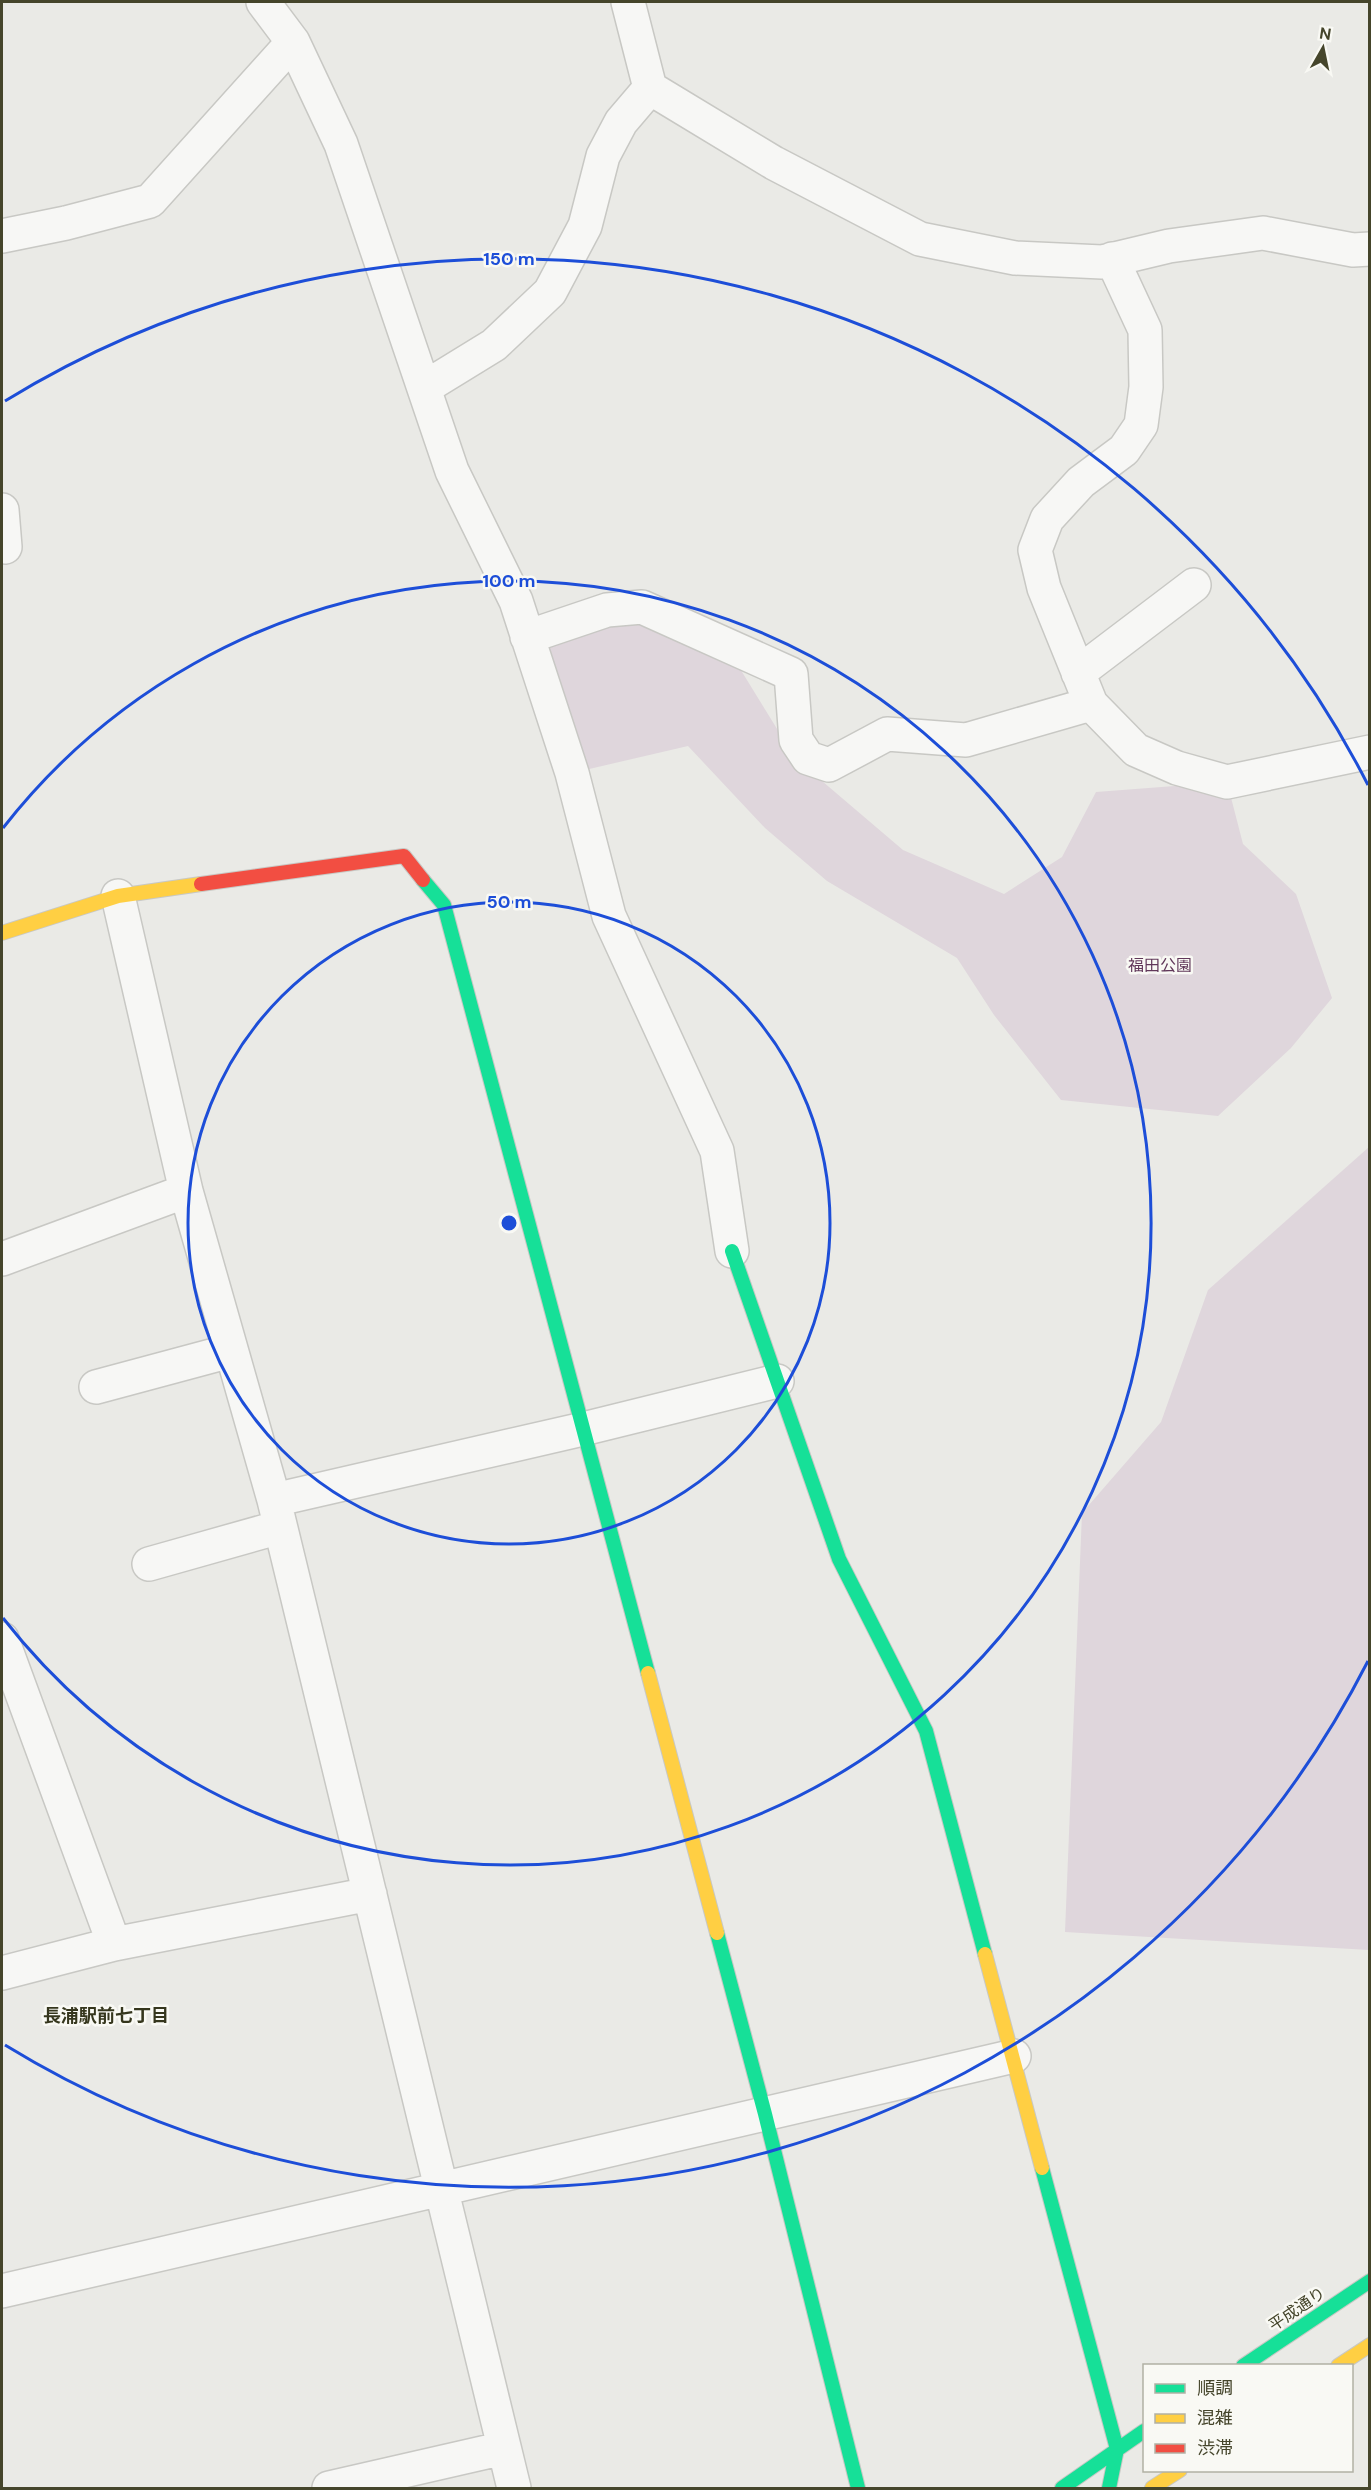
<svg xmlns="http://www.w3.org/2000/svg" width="1371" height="2490" font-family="'DM Sans','Noto Sans JP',sans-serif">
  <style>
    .green { fill: #dfd6dc }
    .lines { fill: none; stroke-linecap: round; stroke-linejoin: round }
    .street-casing { stroke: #c8c8c4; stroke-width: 36 }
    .fast-casing { stroke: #c8c8c4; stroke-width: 16 }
    .slow-casing { stroke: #c8c8c4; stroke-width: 16 }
    .jam-casing { stroke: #c8c8c4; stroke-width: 16 }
    .street { stroke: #f7f7f5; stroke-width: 33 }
    .fast { stroke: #16e098; stroke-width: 14 }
    .slow { stroke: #ffcf43; stroke-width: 14 }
    .jam { stroke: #f24e42; stroke-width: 14 }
    .ring { fill: none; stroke: #1d4ed8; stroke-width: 3 }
    .labels { text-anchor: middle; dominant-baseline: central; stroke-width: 5; stroke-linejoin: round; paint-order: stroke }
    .park-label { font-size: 16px; fill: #61385a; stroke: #f9f9f4 }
    .street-label { font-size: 16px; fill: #45452b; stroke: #f9f9f4 }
    .neighbourhood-label { font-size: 18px; font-weight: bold; fill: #35361d; stroke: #f9f9f4 }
    .centre { fill: #1d4ed8; stroke: #f9f9f4; stroke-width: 3 }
    .ring-label { font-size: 18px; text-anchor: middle; font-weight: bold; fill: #1d4ed8; stroke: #f9f9f4; stroke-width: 5; stroke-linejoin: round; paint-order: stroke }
  </style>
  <rect width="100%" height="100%" fill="#eaeae6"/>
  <path class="green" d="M629,615L731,654L795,758L903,850L1004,894L1062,857L1096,792L1227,782L1243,844L1296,894L1332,998L1291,1048L1218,1116L1061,1100L994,1015L957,958L827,881L765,828L688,746L572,773L531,650Z
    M1369,1147V1950L1065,1932L1082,1513L1161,1422L1208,1290Z"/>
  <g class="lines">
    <g class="street-casing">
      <path id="street" d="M263,2L293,42L341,144L452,471L516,601L572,773L609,916L717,1151L732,1251
        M650,88L774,163L920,239L1015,258L1102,262L1169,246L1263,233L1353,250L1370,249
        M2,236L66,223L150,201L293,42
        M1112,259L1145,330L1146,387L1141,425L1124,450L1081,482L1047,519L1035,550L1044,588L1091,704L1136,750L1177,768L1227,782L1370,752
        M424,388L494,345L550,292L585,226L603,156L621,122L650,88L628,2
        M2,510L5,547
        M527,637L607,610L642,607L791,674L796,740L808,758L829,765L887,734L966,740L1091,704
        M1078,673L1194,585
        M118,896L186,1191L274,1500L514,2488
        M2,1259L186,1191
        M96,1387L230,1351
        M274,1500L583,1429L777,1381
        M149,1564L280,1527
        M2,1639L114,1944
        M2,1973L114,1944L370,1894
        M2,2291L1014,2056
        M329,2488L504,2448"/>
    </g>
    <g class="fast-casing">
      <path id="fast" d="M423,880L444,905L648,1673
        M732,1251L839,1559L926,1731L985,1954
        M717,1933L765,2114L858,2488
        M1042,2168L1117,2449L1109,2488
        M1243,2366L1370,2281
        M1062,2488L1144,2431"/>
    </g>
    <g class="slow-casing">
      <path id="slow" d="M2,933L118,896L201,884
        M648,1673L717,1933
        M985,1954L1042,2168
        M1338,2366L1370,2345
        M1152,2488L1180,2470"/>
    </g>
    <g class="jam-casing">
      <path id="jam" d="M201,884L404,856L423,880"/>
    </g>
    <use href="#street" class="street"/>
    <use href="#fast" class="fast"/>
    <use href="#slow" class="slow"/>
    <use href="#jam" class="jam"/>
  </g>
  <g class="ring">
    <circle cx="509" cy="1223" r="321"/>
    <path d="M3 828A642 642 0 1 1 3 1618"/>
    <path d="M1368 1661A964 964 0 0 1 5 2045M5 401A964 964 0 0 1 1368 785"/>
  </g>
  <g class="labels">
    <g class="park-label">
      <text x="1160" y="965">福田公園</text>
    </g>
    <g class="street-label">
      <text transform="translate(1297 2309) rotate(-34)">平成通り</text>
    </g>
    <g class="neighbourhood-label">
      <text x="106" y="2016">長浦駅前七丁目</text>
    </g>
  </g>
  <circle cx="509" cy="1223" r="9" class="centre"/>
  <g class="ring-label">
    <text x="509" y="265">150 m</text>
    <text x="509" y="587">100 m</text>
    <text x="509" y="908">50 m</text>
  </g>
  <rect width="1371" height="2490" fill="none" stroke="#45452b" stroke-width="6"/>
  <rect x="1143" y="2364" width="210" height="108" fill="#f9f9f4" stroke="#b1b1a4" stroke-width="1.5"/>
  <rect x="1155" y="2384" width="30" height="9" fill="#16e098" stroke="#b1b1a4" stroke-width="1.5"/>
  <text x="1197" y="2394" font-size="18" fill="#45452b">順調</text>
  <rect x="1155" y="2414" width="30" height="9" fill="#ffcf43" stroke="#b1b1a4" stroke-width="1.5"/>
  <text x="1197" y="2424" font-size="18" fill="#45452b">混雑</text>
  <rect x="1155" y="2444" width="30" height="9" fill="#f24e42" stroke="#b1b1a4" stroke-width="1.5"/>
  <text x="1197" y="2454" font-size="18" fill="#45452b">渋滞</text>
  <g transform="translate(1323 48) rotate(9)" stroke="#f9f9f4" stroke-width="4.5" paint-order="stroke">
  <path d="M0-4.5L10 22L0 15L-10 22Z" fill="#45452b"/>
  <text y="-9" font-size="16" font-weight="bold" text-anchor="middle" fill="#45452b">N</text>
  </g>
</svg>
